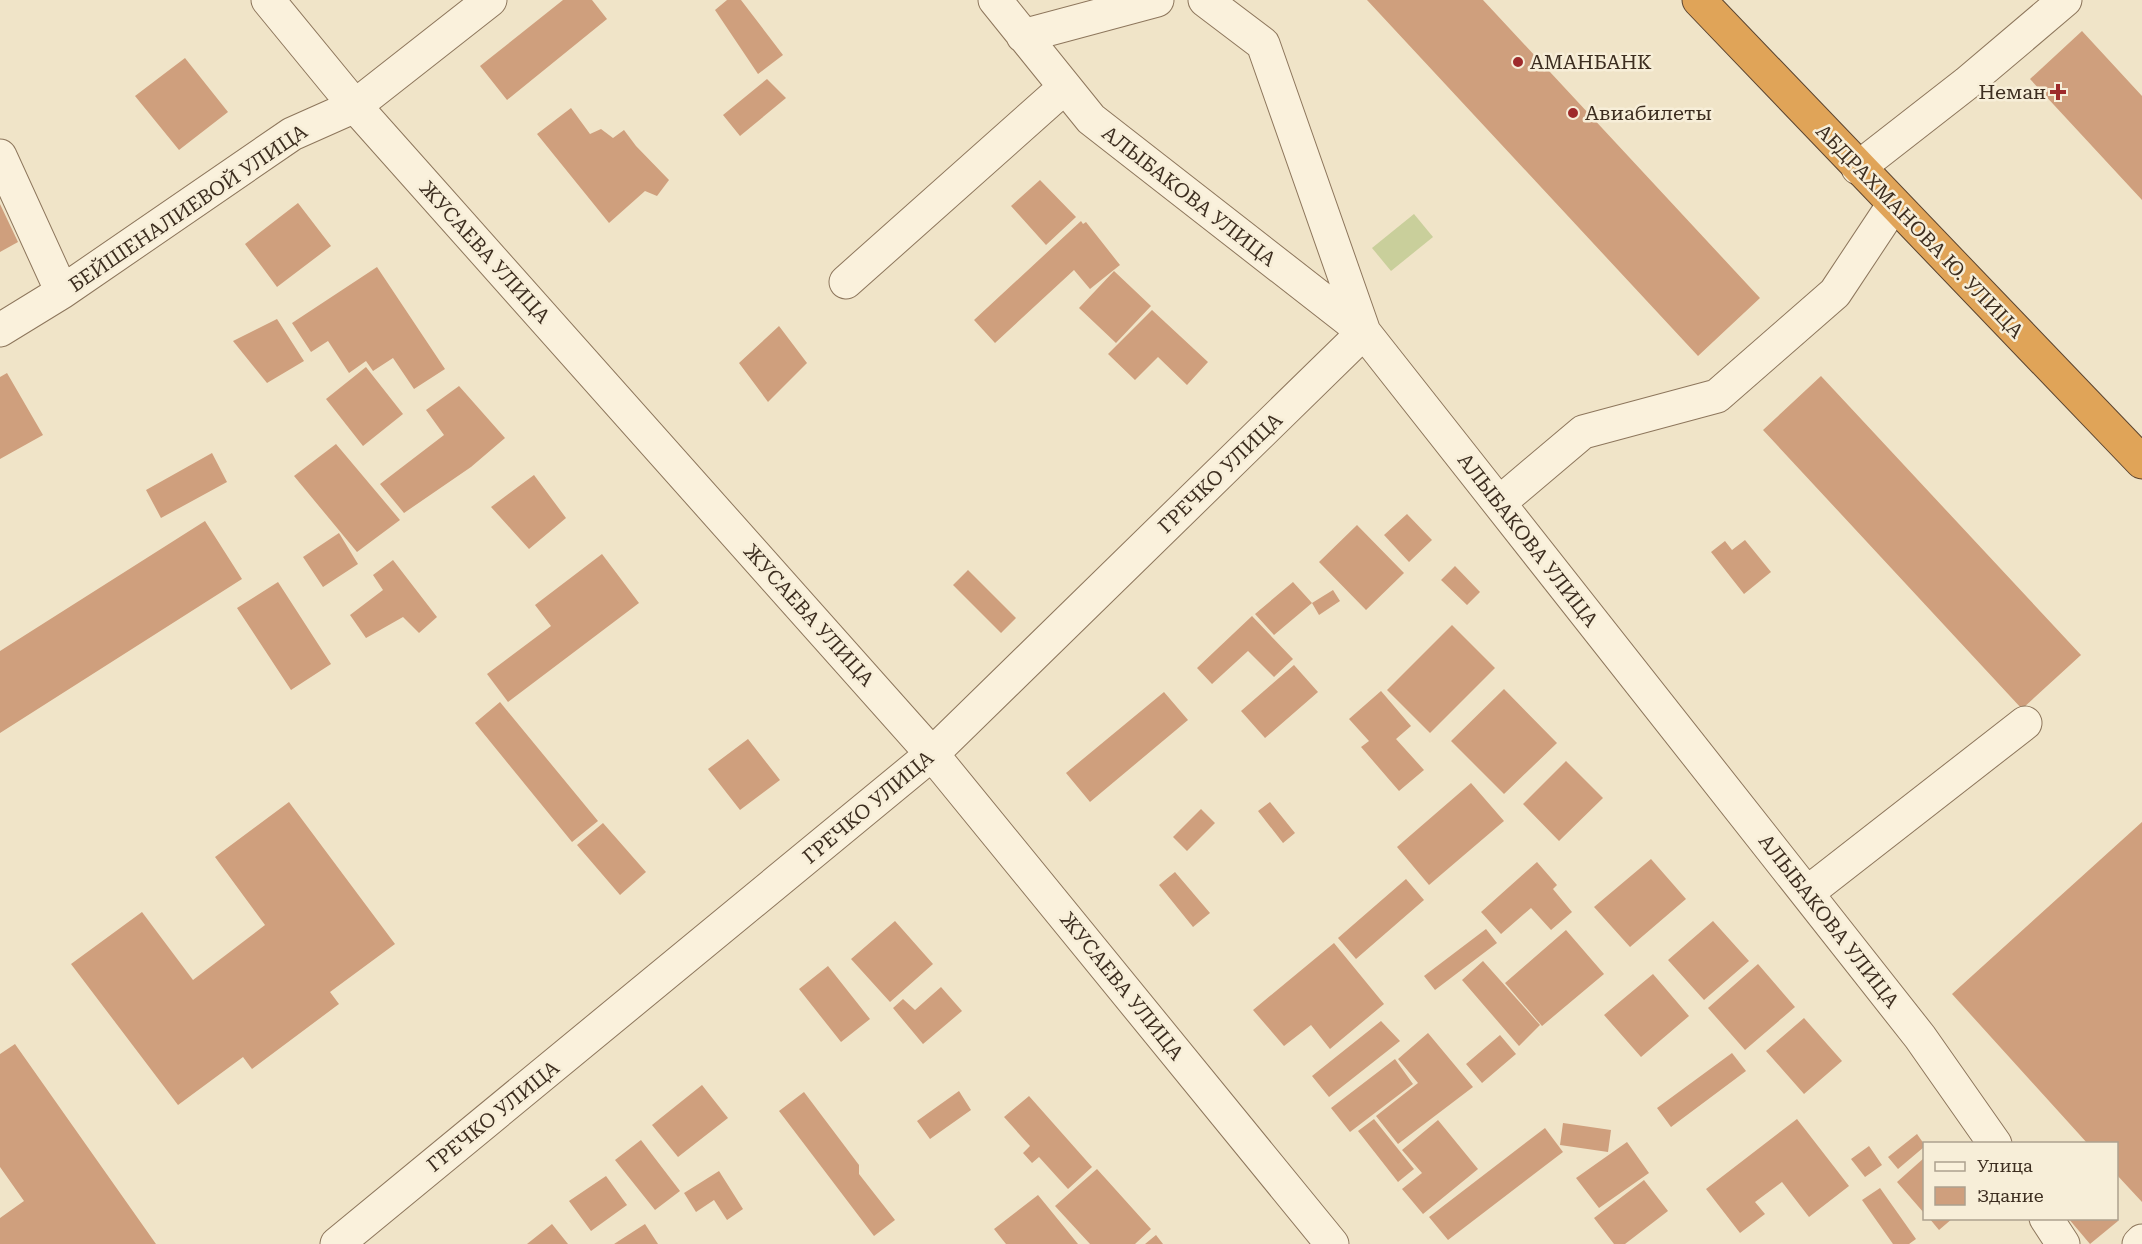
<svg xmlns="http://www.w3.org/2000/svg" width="2142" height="1244" font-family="'Roboto Serif',serif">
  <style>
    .green { fill: #c9cf9b }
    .building { fill: #cf9f7d }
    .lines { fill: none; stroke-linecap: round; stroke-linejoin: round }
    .minor-casing { stroke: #8d765c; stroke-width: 35 }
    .highway-casing { stroke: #5b4430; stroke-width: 35 }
    .minor { stroke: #faf1dc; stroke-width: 33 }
    .highway { stroke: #e0a458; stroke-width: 33 }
    .poi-dot { fill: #9e2a2b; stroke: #f7eed8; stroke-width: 2 }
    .labels { text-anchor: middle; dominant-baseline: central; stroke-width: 5; stroke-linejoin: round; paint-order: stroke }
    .poi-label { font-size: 20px; fill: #3d2e20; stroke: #f7eed8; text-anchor: start }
    .street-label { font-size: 20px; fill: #3d2e20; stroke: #f7eed8 }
  </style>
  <rect width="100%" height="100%" fill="#f0e4c8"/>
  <path class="green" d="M1414,214L1433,237L1391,271L1372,248Z"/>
  <path class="building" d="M563,0H592L607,19L507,100L480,66Z
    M727,0H741L783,55L758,74L715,10Z
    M1367,0H1483L1760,298L1698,356Z
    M2082,31L2142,96V200L2030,79Z
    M185,58L228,112L179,150L135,96Z
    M767,79L786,98L740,136L723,115Z
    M571,108L590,134L601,129L613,138L624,130L636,146L669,180L657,196L645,191L609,223L537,134Z
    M1040,180L1076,217L1046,245L1011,206Z
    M298,203L331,246L277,287L245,244Z
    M0,204L18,242L0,252Z
    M1081,221L1083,224L1086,222L1120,265L1090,289L1074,270L995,343L974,320Z
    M377,267L445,369L414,389L393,358L373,371L366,361L349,373L328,341L311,352L292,323Z
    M1114,271L1151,306L1116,343L1079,308Z
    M1152,310L1208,362L1187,385L1158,357L1135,380L1108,354Z
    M277,319L304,361L267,383L233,341Z
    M779,326L807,363L768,402L739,363Z
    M366,367L403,414L363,446L326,399Z
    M7,373L43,435L0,459V377Z
    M1821,376L2081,655L2022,709L1763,430Z
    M459,386L505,438L471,467L404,513L380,484L444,435L426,410Z
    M336,444L400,520L357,552L294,476Z
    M212,453L227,482L161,518L146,490Z
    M534,475L566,518L529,549L491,507Z
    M1407,514L1432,540L1409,562L1384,535Z
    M205,521L242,579L0,733V651Z
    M1357,525L1404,573L1366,610L1319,562Z
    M339,533L358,564L323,587L303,557Z
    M1745,540L1771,572L1744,594L1711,552L1725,541L1732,550Z
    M602,554L639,603L508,702L487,674L551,626L535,605Z
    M393,560L437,617L419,633L403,617L366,638L350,615L383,590L373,575Z
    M1455,566L1480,592L1467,605L1441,580Z
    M968,570L1016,618L1001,633L953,585Z
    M278,582L331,664L291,690L237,608Z
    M1293,582L1312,603L1274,635L1255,614Z
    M1333,590L1340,601L1319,615L1312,603Z
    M1252,616L1293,659L1274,677L1248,651L1212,684L1197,668Z
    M1452,625L1495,668L1430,733L1387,690Z
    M1294,665L1318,692L1265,738L1241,711Z
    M1504,689L1557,743L1504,794L1451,741Z
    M1381,691L1411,726L1396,739L1424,770L1399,791L1361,747L1369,741L1349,719Z
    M1164,692L1188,720L1090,802L1066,773Z
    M500,702L598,821L572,842L475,723Z
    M748,739L780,780L740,810L708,769Z
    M1566,761L1603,798L1559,841L1523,804Z
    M1471,783L1504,821L1429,885L1397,847Z
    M289,802L395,944L330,992L339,1004L252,1069L243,1057L178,1105L71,964L142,912L193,980L265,925L215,857Z
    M1270,802L1295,833L1283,843L1258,811Z
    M1201,809L1215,823L1187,851L1173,837Z
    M2142,822V1202L2116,1174V1144H2088L1952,994Z
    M603,823L646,872L620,895L577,845Z
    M1651,859L1686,899L1630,947L1594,907Z
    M1537,862L1557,885L1553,889L1572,912L1551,930L1531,908L1501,934L1481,912Z
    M1175,872L1210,913L1193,927L1159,885Z
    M1406,879L1424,900L1356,959L1338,938Z
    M895,921L933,964L890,1002L851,959Z
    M1713,921L1749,961L1704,1000L1668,960Z
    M1486,929L1497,943L1435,990L1424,976Z
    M1566,930L1604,974L1542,1026L1505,983Z
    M1334,943L1384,1004L1330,1049L1311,1025L1284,1046L1253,1010Z
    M1483,961L1540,1025L1519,1046L1462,980Z
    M1758,964L1795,1007L1745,1050L1708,1008Z
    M828,966L870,1019L841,1042L799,989Z
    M1653,974L1689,1016L1641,1057L1604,1015Z
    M941,987L962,1011L923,1044L893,1008L903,999L915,1010Z
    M1804,1018L1842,1061L1804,1094L1766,1051Z
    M1381,1021L1400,1041L1329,1097L1312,1076Z
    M1428,1033L1473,1087L1398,1144L1376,1116L1418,1083L1398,1059Z
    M1500,1035L1516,1054L1482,1083L1466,1064Z
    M15,1044L156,1244H0V1218L24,1201L0,1167V1054Z
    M1732,1053L1746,1071L1671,1127L1657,1108Z
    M1395,1059L1413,1084L1350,1132L1331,1108Z
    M702,1085L728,1118L678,1157L652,1125Z
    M959,1091L971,1110L930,1139L917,1121Z
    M804,1092L859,1165V1174L895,1220L874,1236L779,1111Z
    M1029,1096L1092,1167L1068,1189L1039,1157L1032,1163L1023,1153L1030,1146L1004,1117Z
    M1374,1119L1414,1169L1398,1182L1358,1131Z
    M1797,1119L1849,1186L1809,1217L1782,1182L1755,1202L1765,1214L1740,1233L1706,1189Z
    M1438,1120L1478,1169L1423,1214L1402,1189L1422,1173L1402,1150Z
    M1563,1123L1611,1130L1608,1152L1560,1145Z
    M1545,1128L1563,1152L1448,1240L1429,1217Z
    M1917,1134L1924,1144V1147L1898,1169L1888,1157Z
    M641,1140L680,1191L655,1210L615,1160Z
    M1627,1142L1649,1173L1599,1208L1576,1178Z
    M1869,1146L1882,1165L1865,1177L1851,1159Z
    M1924,1158V1213L1897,1182Z
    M1097,1169L1151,1229L1135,1244H1090L1055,1206Z
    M719,1171L743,1209L727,1220L714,1200L696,1212L684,1193Z
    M606,1176L627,1205L591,1231L569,1201Z
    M1644,1180L1668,1211L1625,1244H1614L1594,1218Z
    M1880,1188L1916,1239L1909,1244H1893L1862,1200Z
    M1038,1195L1078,1244H1006L994,1229Z
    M1929,1218H1953L1939,1230Z
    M2068,1218H2116L2118,1221L2090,1244Z
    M552,1224L568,1244H527Z
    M645,1224L658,1244H614Z
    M1156,1235L1163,1244H1145Z"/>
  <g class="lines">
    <g class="minor-casing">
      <path id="minor" d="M268,0L355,106L932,754L1332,1244
        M995,0L1091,119L1364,332L1920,1037L1995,1144
        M1023,36L1157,0
        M0,156L62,292
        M1858,168L1967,83L2065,0
        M846,282L1065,87
        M0,330L62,292L292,134L355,106L490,0
        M1499,503L1583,432L1717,396L1835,293L1894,204
        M1807,893L2025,723
        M2046,1218L2063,1244
        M337,1244L932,754L1364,332L1263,44L1205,0
        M2139,1244L2142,1241"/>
    </g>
    <g class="highway-casing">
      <path id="highway" d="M1699,0L2142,462"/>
    </g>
    <use href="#minor" class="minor"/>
    <use href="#highway" class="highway"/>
  </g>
  <g class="poi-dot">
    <circle cx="1518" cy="62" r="6"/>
    <path d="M2055 83h6v6h6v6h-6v6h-6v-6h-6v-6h6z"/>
    <circle cx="1573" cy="113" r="6"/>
  </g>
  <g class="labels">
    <g class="poi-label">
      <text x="1530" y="62">АМАНБАНК</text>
      <text x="2046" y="92" text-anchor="end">Неман</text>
      <text x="1585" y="113">Авиабилеты</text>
    </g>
    <g class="street-label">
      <text transform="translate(1189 196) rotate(38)">АЛЫБАКОВА УЛИЦА</text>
      <text transform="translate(188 208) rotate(-34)">БЕЙШЕНАЛИЕВОЙ УЛИЦА</text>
      <text transform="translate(1920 231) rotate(46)">АБДРАХМАНОВА Ю. УЛИЦА</text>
      <text transform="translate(485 252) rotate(48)">ЖУСАЕВА УЛИЦА</text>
      <text transform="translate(1220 473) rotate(-44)">ГРЕЧКО УЛИЦА</text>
      <text transform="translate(1528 540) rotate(52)">АЛЫБАКОВА УЛИЦА</text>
      <text transform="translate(809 615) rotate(48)">ЖУСАЕВА УЛИЦА</text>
      <text transform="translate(868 807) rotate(-40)">ГРЕЧКО УЛИЦА</text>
      <text transform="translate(1829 921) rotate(52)">АЛЫБАКОВА УЛИЦА</text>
      <text transform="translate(1122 986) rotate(51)">ЖУСАЕВА УЛИЦА</text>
      <text transform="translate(493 1116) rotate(-39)">ГРЕЧКО УЛИЦА</text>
    </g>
  </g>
  <rect x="1923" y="1142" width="195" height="78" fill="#f7eed8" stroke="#ada18e" stroke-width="1.5"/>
  <rect x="1935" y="1162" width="30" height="9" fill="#faf1dc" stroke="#ada18e" stroke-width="1.5"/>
  <text x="1977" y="1172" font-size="18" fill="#3d2e20">Улица</text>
  <rect x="1935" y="1187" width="30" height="18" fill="#cf9f7d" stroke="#ada18e" stroke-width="1.5"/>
  <text x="1977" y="1202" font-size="18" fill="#3d2e20">Здание</text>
</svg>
